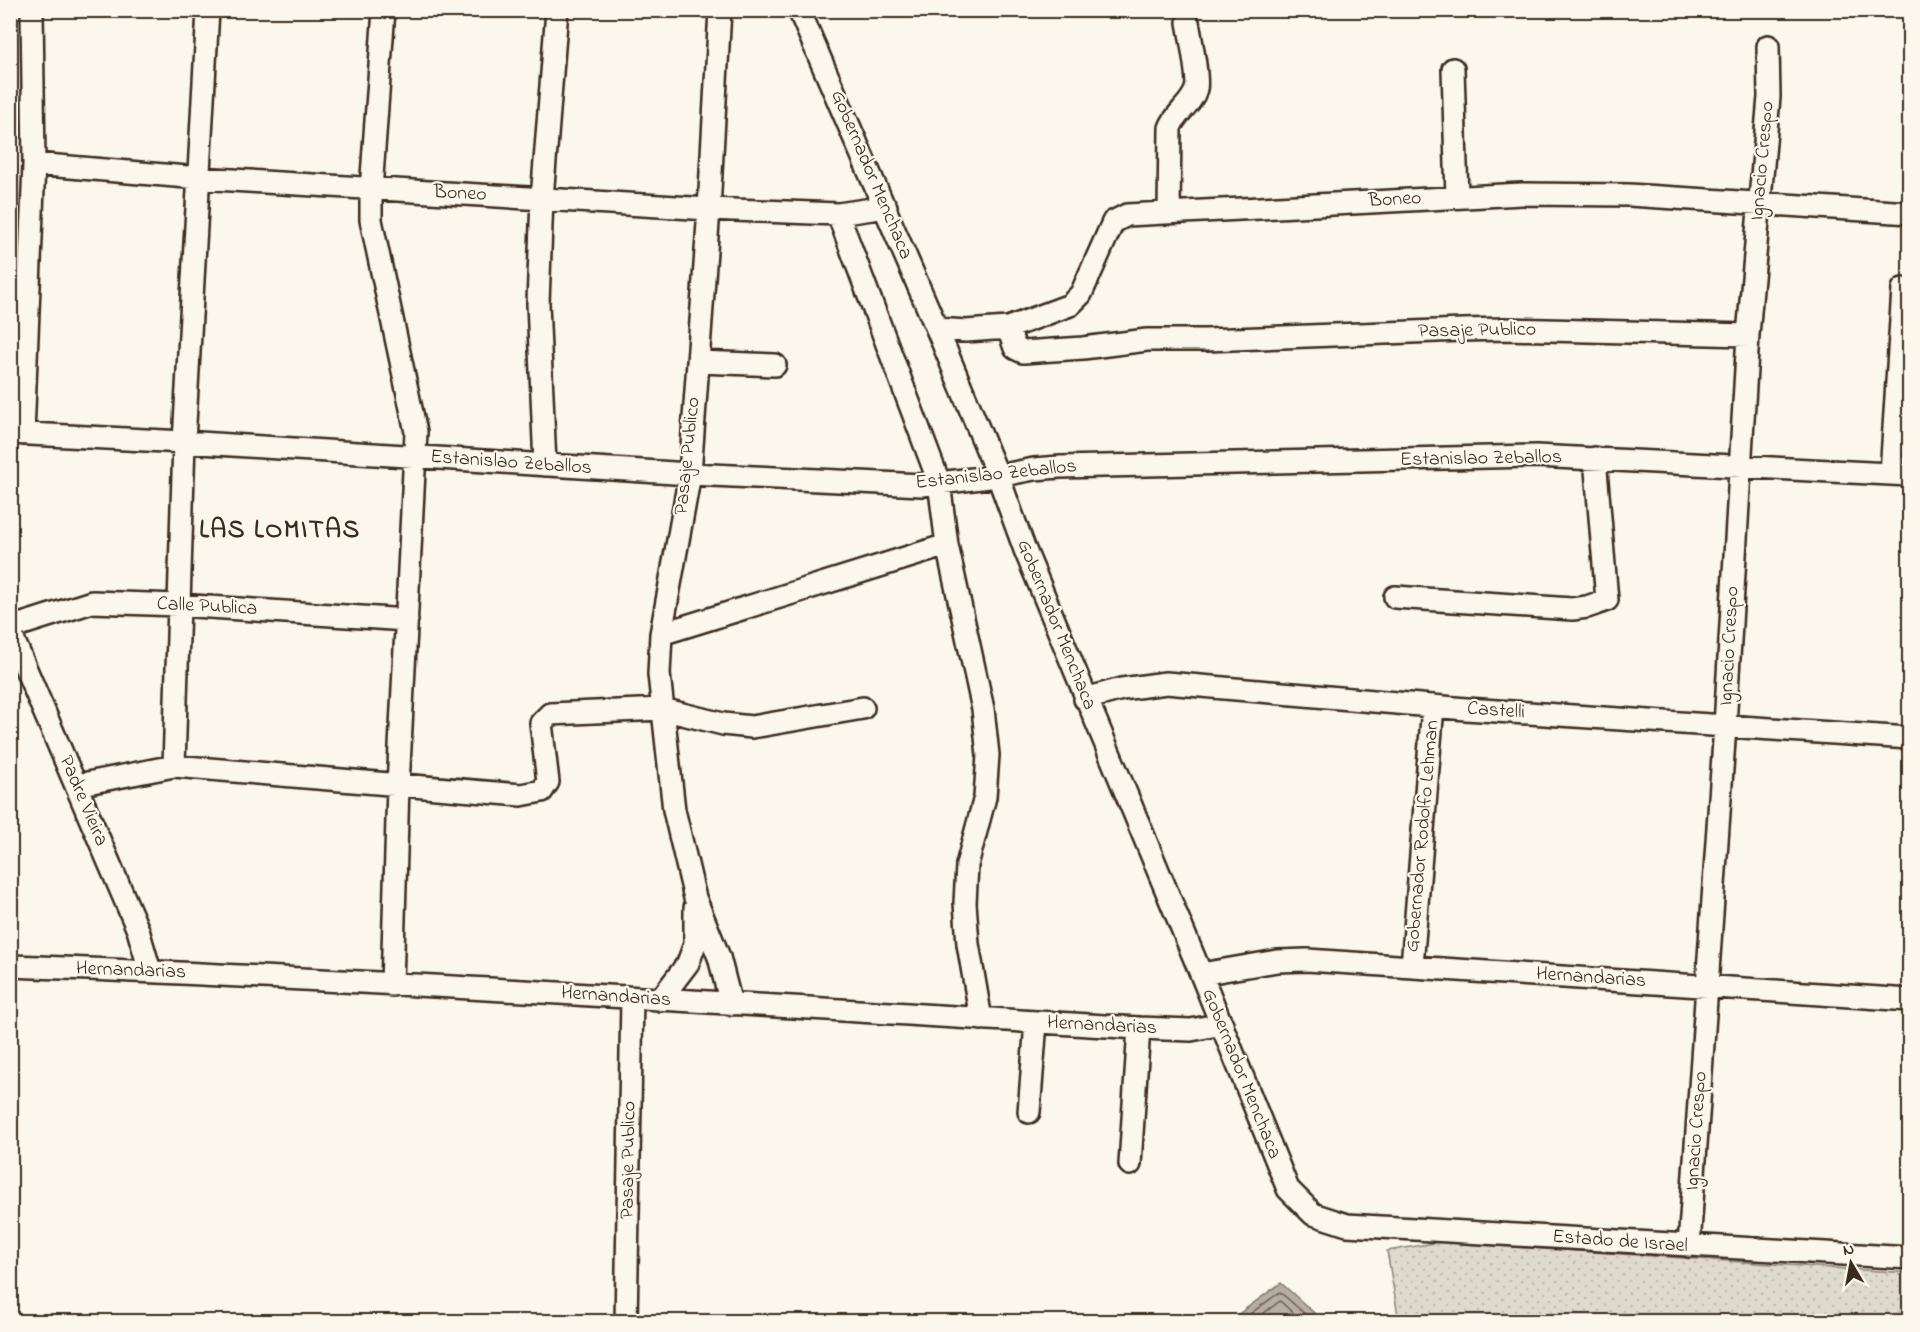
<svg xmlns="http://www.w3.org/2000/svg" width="1920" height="1332" font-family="'Indie Flower',sans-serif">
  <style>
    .grass { fill: url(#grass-dots); stroke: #8d8276; stroke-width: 1.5 }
    .water { fill: #b6aea2; stroke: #85796d; stroke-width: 1.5 }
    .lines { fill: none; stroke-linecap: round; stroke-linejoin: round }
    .shore { stroke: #6c5f53; stroke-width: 1.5 }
    .minor-casing { stroke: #3b2a1e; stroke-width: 26 }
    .minor { stroke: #fbf7ec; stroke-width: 21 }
    .labels { text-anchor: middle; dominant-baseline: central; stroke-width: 4.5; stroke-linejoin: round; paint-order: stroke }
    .street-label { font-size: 20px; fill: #3b2a1e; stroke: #fbf7ec }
    .district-label { font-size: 26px; font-weight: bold; letter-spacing: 1.5px; fill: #3b2a1e; stroke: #fbf7ec }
  </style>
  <defs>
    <pattern id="grass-dots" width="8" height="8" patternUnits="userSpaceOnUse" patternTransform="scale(1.5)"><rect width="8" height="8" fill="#dfd9ce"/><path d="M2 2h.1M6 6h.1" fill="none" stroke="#c0bab0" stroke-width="1.8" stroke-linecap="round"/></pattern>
  </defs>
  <rect width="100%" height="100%" fill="#fbf7ec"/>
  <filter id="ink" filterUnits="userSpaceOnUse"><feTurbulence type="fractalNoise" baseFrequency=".0167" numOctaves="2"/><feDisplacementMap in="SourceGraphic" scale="12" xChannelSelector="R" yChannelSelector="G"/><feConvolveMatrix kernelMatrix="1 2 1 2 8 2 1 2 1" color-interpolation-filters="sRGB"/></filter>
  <g filter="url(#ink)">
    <path class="grass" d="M1440,1242L1909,1273V1321H1399L1387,1251Z"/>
    <path class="water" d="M1281,1283L1323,1321H1229Z"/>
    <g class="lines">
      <path class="shore" d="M1239,1322L1280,1292L1314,1322
        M1252,1322L1280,1301L1303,1322"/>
      <g class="minor-casing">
        <path id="minor" d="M384,10L371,190V220L416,432L398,786L392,985
          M720,10L709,209L690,474L661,634L659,674L674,810L695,898L719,957L731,1004
          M799,10L937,329L998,476L1025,550L1201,974L1288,1189L1313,1214L1347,1225L1910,1258
          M1453,69L1457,197
          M34,164L199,178L709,209L838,214L886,207
          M1169,212L1170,128C1175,113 1192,104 1196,89C1199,80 1190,34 1188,22
          M838,214L939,482L947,545L983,709L988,755L985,797L967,865L965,903L968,944L981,1019
          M1008,328L1015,348L1023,352L1083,348L1147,340H1206L1463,330L1504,329L1748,335
          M937,329L966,331L1008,328L1070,305L1081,294L1113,222L1127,215L1522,194L1629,195L1910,213
          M698,362L775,365
          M10,433L184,442L690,474L922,485L998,476L1034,469L1060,467L1536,456L1910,475
          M23,434L34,164L32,10
          M545,465L538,303L542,199L557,10
          M1891,474L1903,289
          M1395,597L1572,609L1587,607L1607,600L1595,458
          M10,628L92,602L178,605L407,620
          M10,632L138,930L150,971
          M661,634L947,545
          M1085,699L1122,689L1166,683L1466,709L1910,738
          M174,766L184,442L208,10
          M77,785L174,766L521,795L542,791L548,782L541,723L550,714L662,709L723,724L752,727L863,708
          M10,966C387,980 763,1006 1139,1028L1191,1030L1222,1024
          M1412,966L1433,706
          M1201,974L1277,961L1307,960L1910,1000
          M660,1000L688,963L695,944V908
          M1029,1112L1036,1022
          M1130,1164L1139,1028
          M1689,1246L1725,726L1748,335L1769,97L1768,46
          M626,1322L632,998"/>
      </g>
      <use href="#minor" class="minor"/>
    </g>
  </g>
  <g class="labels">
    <g class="street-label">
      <text transform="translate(1763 161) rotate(-85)">Ignacio Crespo</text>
      <text transform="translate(871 175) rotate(67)">Gobernador Menchaca</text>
      <text transform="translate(460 194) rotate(3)">Boneo</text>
      <text transform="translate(1395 200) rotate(-3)">Boneo</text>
      <text transform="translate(1477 331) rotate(-1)">Pasaje Publico</text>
      <text transform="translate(688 456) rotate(-84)">Pasaje Publico</text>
      <text transform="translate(1481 459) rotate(-1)">Estanislao Zeballos</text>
      <text transform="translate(511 463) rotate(4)">Estanislao Zeballos</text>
      <text transform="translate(996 475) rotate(-6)">Estanislao Zeballos</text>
      <text transform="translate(207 607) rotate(3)">Calle Publica</text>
      <text transform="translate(1056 625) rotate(68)">Gobernador Menchaca</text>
      <text transform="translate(1730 646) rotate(-87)">Ignacio Crespo</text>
      <text transform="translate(1496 711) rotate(4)">Castelli</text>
      <text transform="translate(83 801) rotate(67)">Padre Vieira</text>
      <text transform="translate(1423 836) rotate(-85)">Gobernador Rodolfo Lehman</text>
      <text transform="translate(131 971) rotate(2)">Hernandarias</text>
      <text transform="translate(1591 978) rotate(4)">Hernandarias</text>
      <text transform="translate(616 997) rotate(4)">Hernandarias</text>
      <text transform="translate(1102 1026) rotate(3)">Hernandarias</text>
      <text transform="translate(1241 1074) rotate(68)">Gobernador Menchaca</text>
      <text transform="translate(1697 1131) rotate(-86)">Ignacio Crespo</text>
      <text transform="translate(629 1160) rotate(-89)">Pasaje Publico</text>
      <text transform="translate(1620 1242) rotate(4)">Estado de Israel</text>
    </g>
    <g class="district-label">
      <text x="280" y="531">LAS LOMITAS</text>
    </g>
  </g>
  <rect width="1920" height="1332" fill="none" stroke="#fbf7ec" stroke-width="36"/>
  <rect x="18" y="18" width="1884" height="1296" fill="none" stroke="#3b2a1e" stroke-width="2" filter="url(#ink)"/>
  <g transform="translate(1851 1263) rotate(350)" stroke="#fbf7ec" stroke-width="4.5" paint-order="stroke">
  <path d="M0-4.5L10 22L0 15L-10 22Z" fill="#3b2a1e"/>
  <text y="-9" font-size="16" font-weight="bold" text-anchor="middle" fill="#3b2a1e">N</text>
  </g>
</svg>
